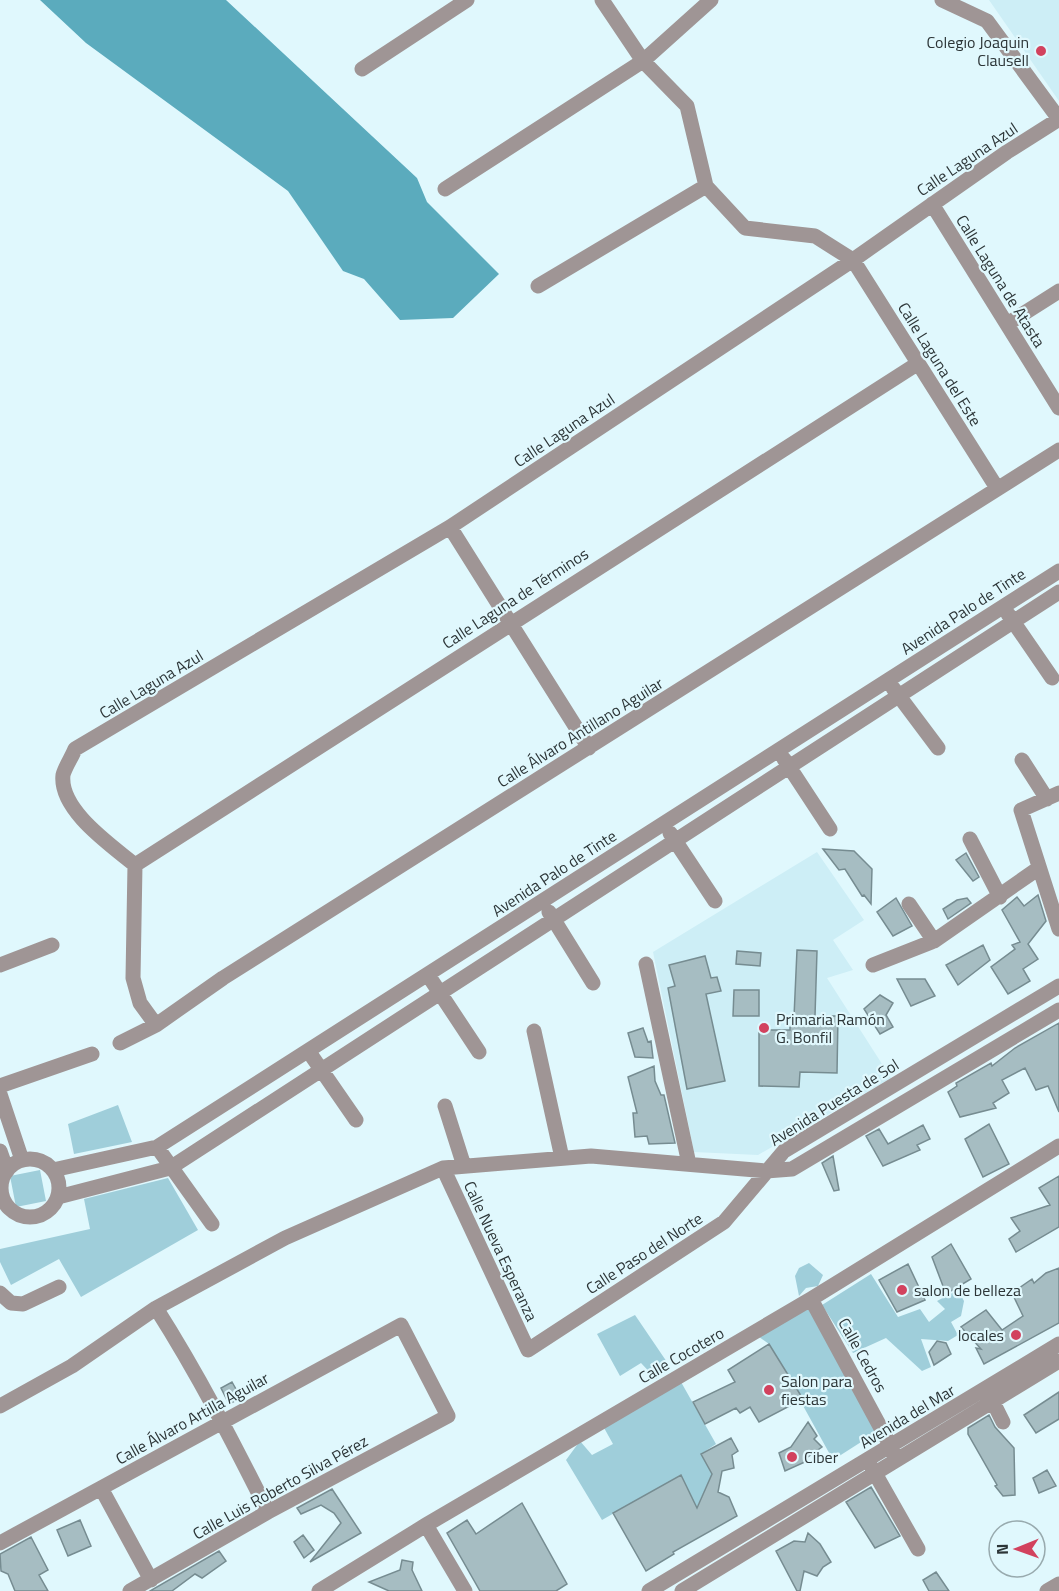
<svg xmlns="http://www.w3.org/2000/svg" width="1059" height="1591" font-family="'Titillium Web',sans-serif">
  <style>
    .built { fill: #cdeef6 }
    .green { fill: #9fceda }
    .water { fill: #5babbd }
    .building { fill: #a6bdc2; stroke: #768c91; stroke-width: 1.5 }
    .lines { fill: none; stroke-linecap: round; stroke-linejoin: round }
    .minor { stroke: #9f9595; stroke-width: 15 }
    .poi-dot { fill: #d2425e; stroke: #e0f8fd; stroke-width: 2 }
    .labels { text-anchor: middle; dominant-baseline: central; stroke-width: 4.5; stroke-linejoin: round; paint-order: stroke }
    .poi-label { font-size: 16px; fill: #2c3537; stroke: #e0f8fd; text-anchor: start }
    .street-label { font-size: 16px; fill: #2c3537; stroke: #e0f8fd }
  </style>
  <rect width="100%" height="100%" fill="#e0f8fd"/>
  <path class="built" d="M989,0H1059V101Z
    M817,852L864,920L833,940L853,970L827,978L891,1078L758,1155L694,1152L653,952Z"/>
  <path class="green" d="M118,1105L132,1142L74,1154L68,1124Z
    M40,1170L46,1201L16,1207L10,1176Z
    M168,1178L198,1230L81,1297L59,1259L11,1285L0,1262V1249L90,1229L84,1199Z
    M809,1263L823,1275L818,1286L806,1288L799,1296L795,1276L799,1268Z
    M871,1274L898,1317L920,1309L929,1322L945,1309L937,1301L958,1290L964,1301L961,1316L951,1322L958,1335L948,1341L921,1339L931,1367L922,1371L886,1338L853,1353L822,1305Z
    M811,1300L883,1428L833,1460L769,1344L755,1334Z
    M635,1315L671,1368L656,1379L641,1363L620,1376L597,1334Z
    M681,1382L716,1444L701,1454L712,1474L696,1509L681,1475L602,1520L566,1460L580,1441L592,1455L613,1444L603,1426Z"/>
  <path class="water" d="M40,0H226L417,178L427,202L499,274L453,318L400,320L364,279L343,271L288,191L86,43Z"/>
  <path class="building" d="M823,849L854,851L872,869L871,904L864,895L862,896L845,869L839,870Z
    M966,853L979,877L973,881L956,860Z
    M1038,895L1046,921L1028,944L1038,959L1023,969L1030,981L1008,994L991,967L1015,949L1012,945L1020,942L1002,910L1017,897L1024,906Z
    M896,898L912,926L893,936L877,912Z
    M967,898L971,903L948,919L943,909L957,900Z
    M983,945L990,960L958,985L946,965Z
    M797,950L817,951L815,1016H838L837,1073L800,1072L799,1087L759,1086V1030H790V1021L804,1017H794Z
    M737,951L761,953L760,966L736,964Z
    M705,956L711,978L717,977L721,991L706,994L725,1081L687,1089L668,988L675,986L669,965Z
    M897,979H925L935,996L911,1006Z
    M734,990H759V1016H733Z
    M880,995L893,1003L886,1015L893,1027L880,1034L864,1009Z
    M1059,1023V1112L1048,1086L1036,1090L1025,1068L1002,1080L1009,1093L993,1103L996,1108L960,1117L948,1092L957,1086L956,1083L991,1063L992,1066L1015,1048Z
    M643,1028L648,1042L651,1041L653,1058L635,1057L628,1033Z
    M654,1066L655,1081L661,1095H664L675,1143L649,1144L647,1136L635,1137L633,1113H637L628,1077Z
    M989,1124L1009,1164L983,1177L965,1139Z
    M923,1125L930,1139L917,1145L920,1150L883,1166L866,1136L879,1129L888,1144Z
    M833,1156L839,1190L834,1191L822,1163Z
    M1059,1176V1227L1016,1252L1009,1239L1020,1231L1011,1218L1050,1205L1039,1188Z
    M951,1244L971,1279L946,1294L932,1257Z
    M908,1264L925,1300L897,1312L879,1280Z
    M1059,1268V1323L984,1364L976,1348L981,1349L961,1327L986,1310L1002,1330L1023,1316L1012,1293L1032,1279L1034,1283L1046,1273Z
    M937,1341L946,1343L951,1354L934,1365L929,1352Z
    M769,1344L803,1399L759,1422L750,1407L740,1413L736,1408L705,1424L693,1402L735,1382L728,1370Z
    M232,1382L241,1398L229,1404L221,1388Z
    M1059,1392V1419L1036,1433L1024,1415Z
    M989,1415L995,1427L1014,1448L1015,1495L1003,1496L995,1486L997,1485L968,1434V1428Z
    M808,1422L817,1436L814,1439L822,1447L805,1459L807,1461L785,1471L779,1453L791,1447Z
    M731,1438L738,1451L732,1455L734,1468L722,1471L718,1492L729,1497L737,1516L673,1552L674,1554L646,1571L613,1513L681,1475L697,1508L712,1474L701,1454Z
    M1047,1470L1056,1486L1039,1493L1033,1478Z
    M871,1487L900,1536L875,1548L846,1502Z
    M332,1489L361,1533L310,1562L341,1523L334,1513L321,1505L301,1514L297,1508Z
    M522,1503L567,1584L556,1591H480L447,1533L467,1520L476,1534Z
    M80,1520L91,1546L68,1556L57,1530Z
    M808,1533L820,1544L831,1562L823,1567L817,1576L804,1571L800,1591H797L776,1551L794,1541L805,1542Z
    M303,1535L314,1550L304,1558L294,1542Z
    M31,1537L48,1570L39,1575L48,1591H15L8,1574L1,1571L0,1554Z
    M219,1551L226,1561L202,1578L195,1574L172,1591H150Z
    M402,1560L413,1562L412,1570L422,1591H389L369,1582L400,1570Z
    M936,1572L949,1591H929L923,1580Z"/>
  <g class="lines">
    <path class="minor" d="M602,0L643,61L687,106L706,186L745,228L815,236L853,260L997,488
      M942,0L987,21L1059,119
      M362,69L467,0
      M445,189L643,61L711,0
      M932,204L1059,408
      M538,286L706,186
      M1007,324L1059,291
      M450,527L589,748
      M1008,614L1052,678
      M893,688L938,748
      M784,759L830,829
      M1022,760L1047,799
      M1059,793L1021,810L1059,929
      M670,833L715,901
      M970,839L1000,897
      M135,865C111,845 59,810 63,775C65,767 72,757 75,749L450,527L853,260L1007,152L1059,119
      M135,865L917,364
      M135,865L133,978L140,1003L156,1025
      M909,904L934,941
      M549,912L593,983
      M646,964L689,1164
      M0,965L52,945
      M873,965L934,941L1039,868
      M428,975L479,1052
      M534,1031L562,1158
      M120,1043L156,1025L223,978L1059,450
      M309,1052L356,1120
      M0,1086L92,1054
      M0,1094L22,1160
      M445,1106L464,1166
      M157,1147L212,1224
      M0,1151L7,1171
      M1 1188a29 29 0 1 1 58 0a29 29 0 1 1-58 0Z
      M443,1168L528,1350L724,1222L784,1151L1059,986
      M53,1170L157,1147L1059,571
      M58,1197L170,1168L1059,592
      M0,1293L11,1303L23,1304L59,1287
      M811,1299L896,1456
      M156,1308C198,1374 233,1442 268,1512
      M993,1402L1003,1422
      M0,1406L72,1366L156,1308L285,1238L443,1168L591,1156L766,1171L792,1169L1059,1010
      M872,1468L918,1549
      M101,1488L151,1580
      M426,1525L465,1591
      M0,1543L401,1325L448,1416L268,1512L130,1591
      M319,1591L426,1525L811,1299L1059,1146
      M649,1591L1059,1344
      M682,1591L1059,1361
      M1047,1591L1059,1584"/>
  </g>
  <g class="poi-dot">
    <circle cx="1041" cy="51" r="6"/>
    <circle cx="764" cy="1028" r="6"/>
    <circle cx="902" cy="1290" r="6"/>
    <circle cx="1016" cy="1335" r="6"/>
    <circle cx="769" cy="1390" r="6"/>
    <circle cx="792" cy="1457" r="6"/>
  </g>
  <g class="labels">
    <g class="poi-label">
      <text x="1029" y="42" text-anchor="end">Colegio Joaquin<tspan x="1029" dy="18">Clausell</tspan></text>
      <text x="776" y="1019">Primaria Ramón<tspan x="776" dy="18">G. Bonfil</tspan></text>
      <text x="914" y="1290">salon de belleza</text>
      <text x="1004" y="1335" text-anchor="end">locales</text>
      <text x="781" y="1381">Salon para<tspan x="781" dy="18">fiestas</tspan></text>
      <text x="804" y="1457">Ciber</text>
    </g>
    <g class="street-label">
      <text transform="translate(967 159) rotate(-34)">Calle Laguna Azul</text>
      <text transform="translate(1001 281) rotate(58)">Calle Laguna de Atasta</text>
      <text transform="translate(940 364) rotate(58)">Calle Laguna del Este</text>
      <text transform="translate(564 430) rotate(-34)">Calle Laguna Azul</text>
      <text transform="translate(515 598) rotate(-33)">Calle Laguna de Términos</text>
      <text transform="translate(963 611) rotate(-33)">Avenida Palo de Tinte</text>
      <text transform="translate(151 684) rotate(-31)">Calle Laguna Azul</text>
      <text transform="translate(580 732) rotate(-32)">Calle Álvaro Antillano Aguilar</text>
      <text transform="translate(554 873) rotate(-33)">Avenida Palo de Tinte</text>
      <text transform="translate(834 1102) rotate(-32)">Avenida Puesta de Sol</text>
      <text transform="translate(501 1251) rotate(65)">Calle Nueva Esperanza</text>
      <text transform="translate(644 1253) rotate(-33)">Calle Paso del Norte</text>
      <text transform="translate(681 1355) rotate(-30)">Calle Cocotero</text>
      <text transform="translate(863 1355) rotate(61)">Calle Cedros</text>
      <text transform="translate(907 1416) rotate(-31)">Avenida del Mar</text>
      <text transform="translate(192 1418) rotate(-29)">Calle Álvaro Artilla Aguilar</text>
      <text transform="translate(280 1487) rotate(-29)">Calle Luis Roberto Silva Pérez</text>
    </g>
  </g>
  <g transform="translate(1017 1549) rotate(269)"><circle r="28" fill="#e0f8fd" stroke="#98aaae" stroke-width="1.5"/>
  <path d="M0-4.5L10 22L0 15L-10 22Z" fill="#d2425e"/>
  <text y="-9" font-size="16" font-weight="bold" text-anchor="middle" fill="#2c3537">N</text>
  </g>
</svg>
